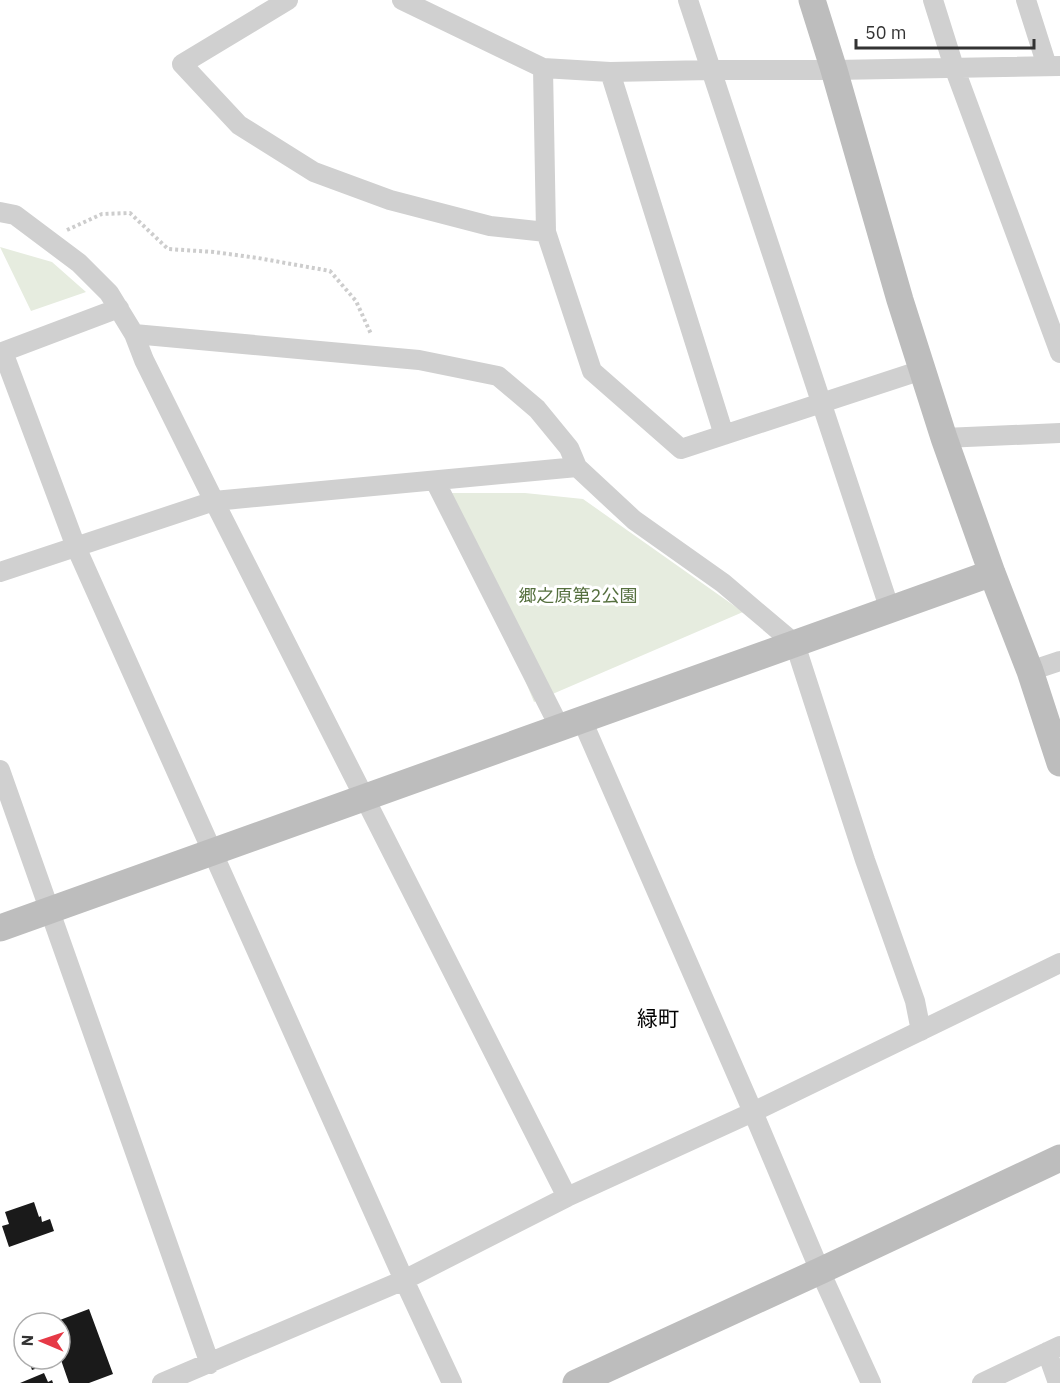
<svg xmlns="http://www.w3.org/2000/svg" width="1060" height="1383" font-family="'IBM Plex Sans','Noto Sans JP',sans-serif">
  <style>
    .green { fill: #e6ecdf }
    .building { fill: #1a1a1a }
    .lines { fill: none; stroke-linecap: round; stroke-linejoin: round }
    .path { stroke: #cdcdcd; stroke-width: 4; stroke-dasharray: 3 3; stroke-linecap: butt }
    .street { stroke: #d0d0d0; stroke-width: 20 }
    .secondary { stroke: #bdbdbd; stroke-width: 27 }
    .labels { text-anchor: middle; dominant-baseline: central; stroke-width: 6; stroke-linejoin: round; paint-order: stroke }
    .park-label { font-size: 18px; fill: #56703f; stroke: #fff }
    .quarter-label { font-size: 21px; fill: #000; stroke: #fff }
  </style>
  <rect width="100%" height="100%" fill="#fff"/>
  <path class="green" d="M0,247L52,262L86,292L31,311Z
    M448,493H525L583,499L743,612L534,702Z"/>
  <path class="building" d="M34,1202L39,1217L41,1216L42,1222L50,1219L54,1231L9,1247L2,1226L9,1224L5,1212Z
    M89,1309L113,1374L89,1383H69L61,1360L32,1370L28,1359H60V1323H52Z
    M44,1373L48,1382L52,1380L53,1383H20Z"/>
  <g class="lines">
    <path class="path" d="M67,230L102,214L130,213L168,249L214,252L258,258L330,271L356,301L371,334"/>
    <path class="street" d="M288,0L182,64L239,125L314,172L390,200L490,226L546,232
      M402,0L543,68L610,72L711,70H834L1060,66
      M688,0L890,610
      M933,0L954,67L1060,353
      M1026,0L1047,66
      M543,68L546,232L592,371L681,449L922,370
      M610,72L724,435
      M0,212L15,215L79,263L109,293L134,334L144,360L214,501L567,1197
      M134,334L419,360L498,376L537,409L569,448L577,467L634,520L723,583L795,644L865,860L915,1001L921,1031
      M3,352L76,547L404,1280L452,1383
      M0,353L119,308
      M944,438L1060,433
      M435,481L560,728
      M0,572L214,501L577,467
      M1030,671L1060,661
      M582,720L753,1112L820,1271L871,1383
      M0,770L210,1364
      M1047,1352L1058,1383
      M162,1383L404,1280L567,1197L753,1112L1060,963
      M982,1383L1060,1346"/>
    <path class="secondary" d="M812,0L834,70L900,300L944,438L992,573L1030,671L1060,763
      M0,928L992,573
      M576,1383L820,1271L1060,1158"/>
  </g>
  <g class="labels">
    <g class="park-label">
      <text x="578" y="595">郷之原第2公園</text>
    </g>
    <g class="quarter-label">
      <text x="658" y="1018">緑町</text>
    </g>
  </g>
  <g transform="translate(42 1341) rotate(272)"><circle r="28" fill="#ffffff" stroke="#adadad" stroke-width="1.5"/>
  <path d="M0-4.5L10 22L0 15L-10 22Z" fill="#e63946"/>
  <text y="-9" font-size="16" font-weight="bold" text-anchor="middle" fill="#333333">N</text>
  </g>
  <path d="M856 39v9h178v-9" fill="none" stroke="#333333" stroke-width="3"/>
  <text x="865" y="39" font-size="18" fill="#333333" stroke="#ffffff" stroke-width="4.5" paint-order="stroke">50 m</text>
</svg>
